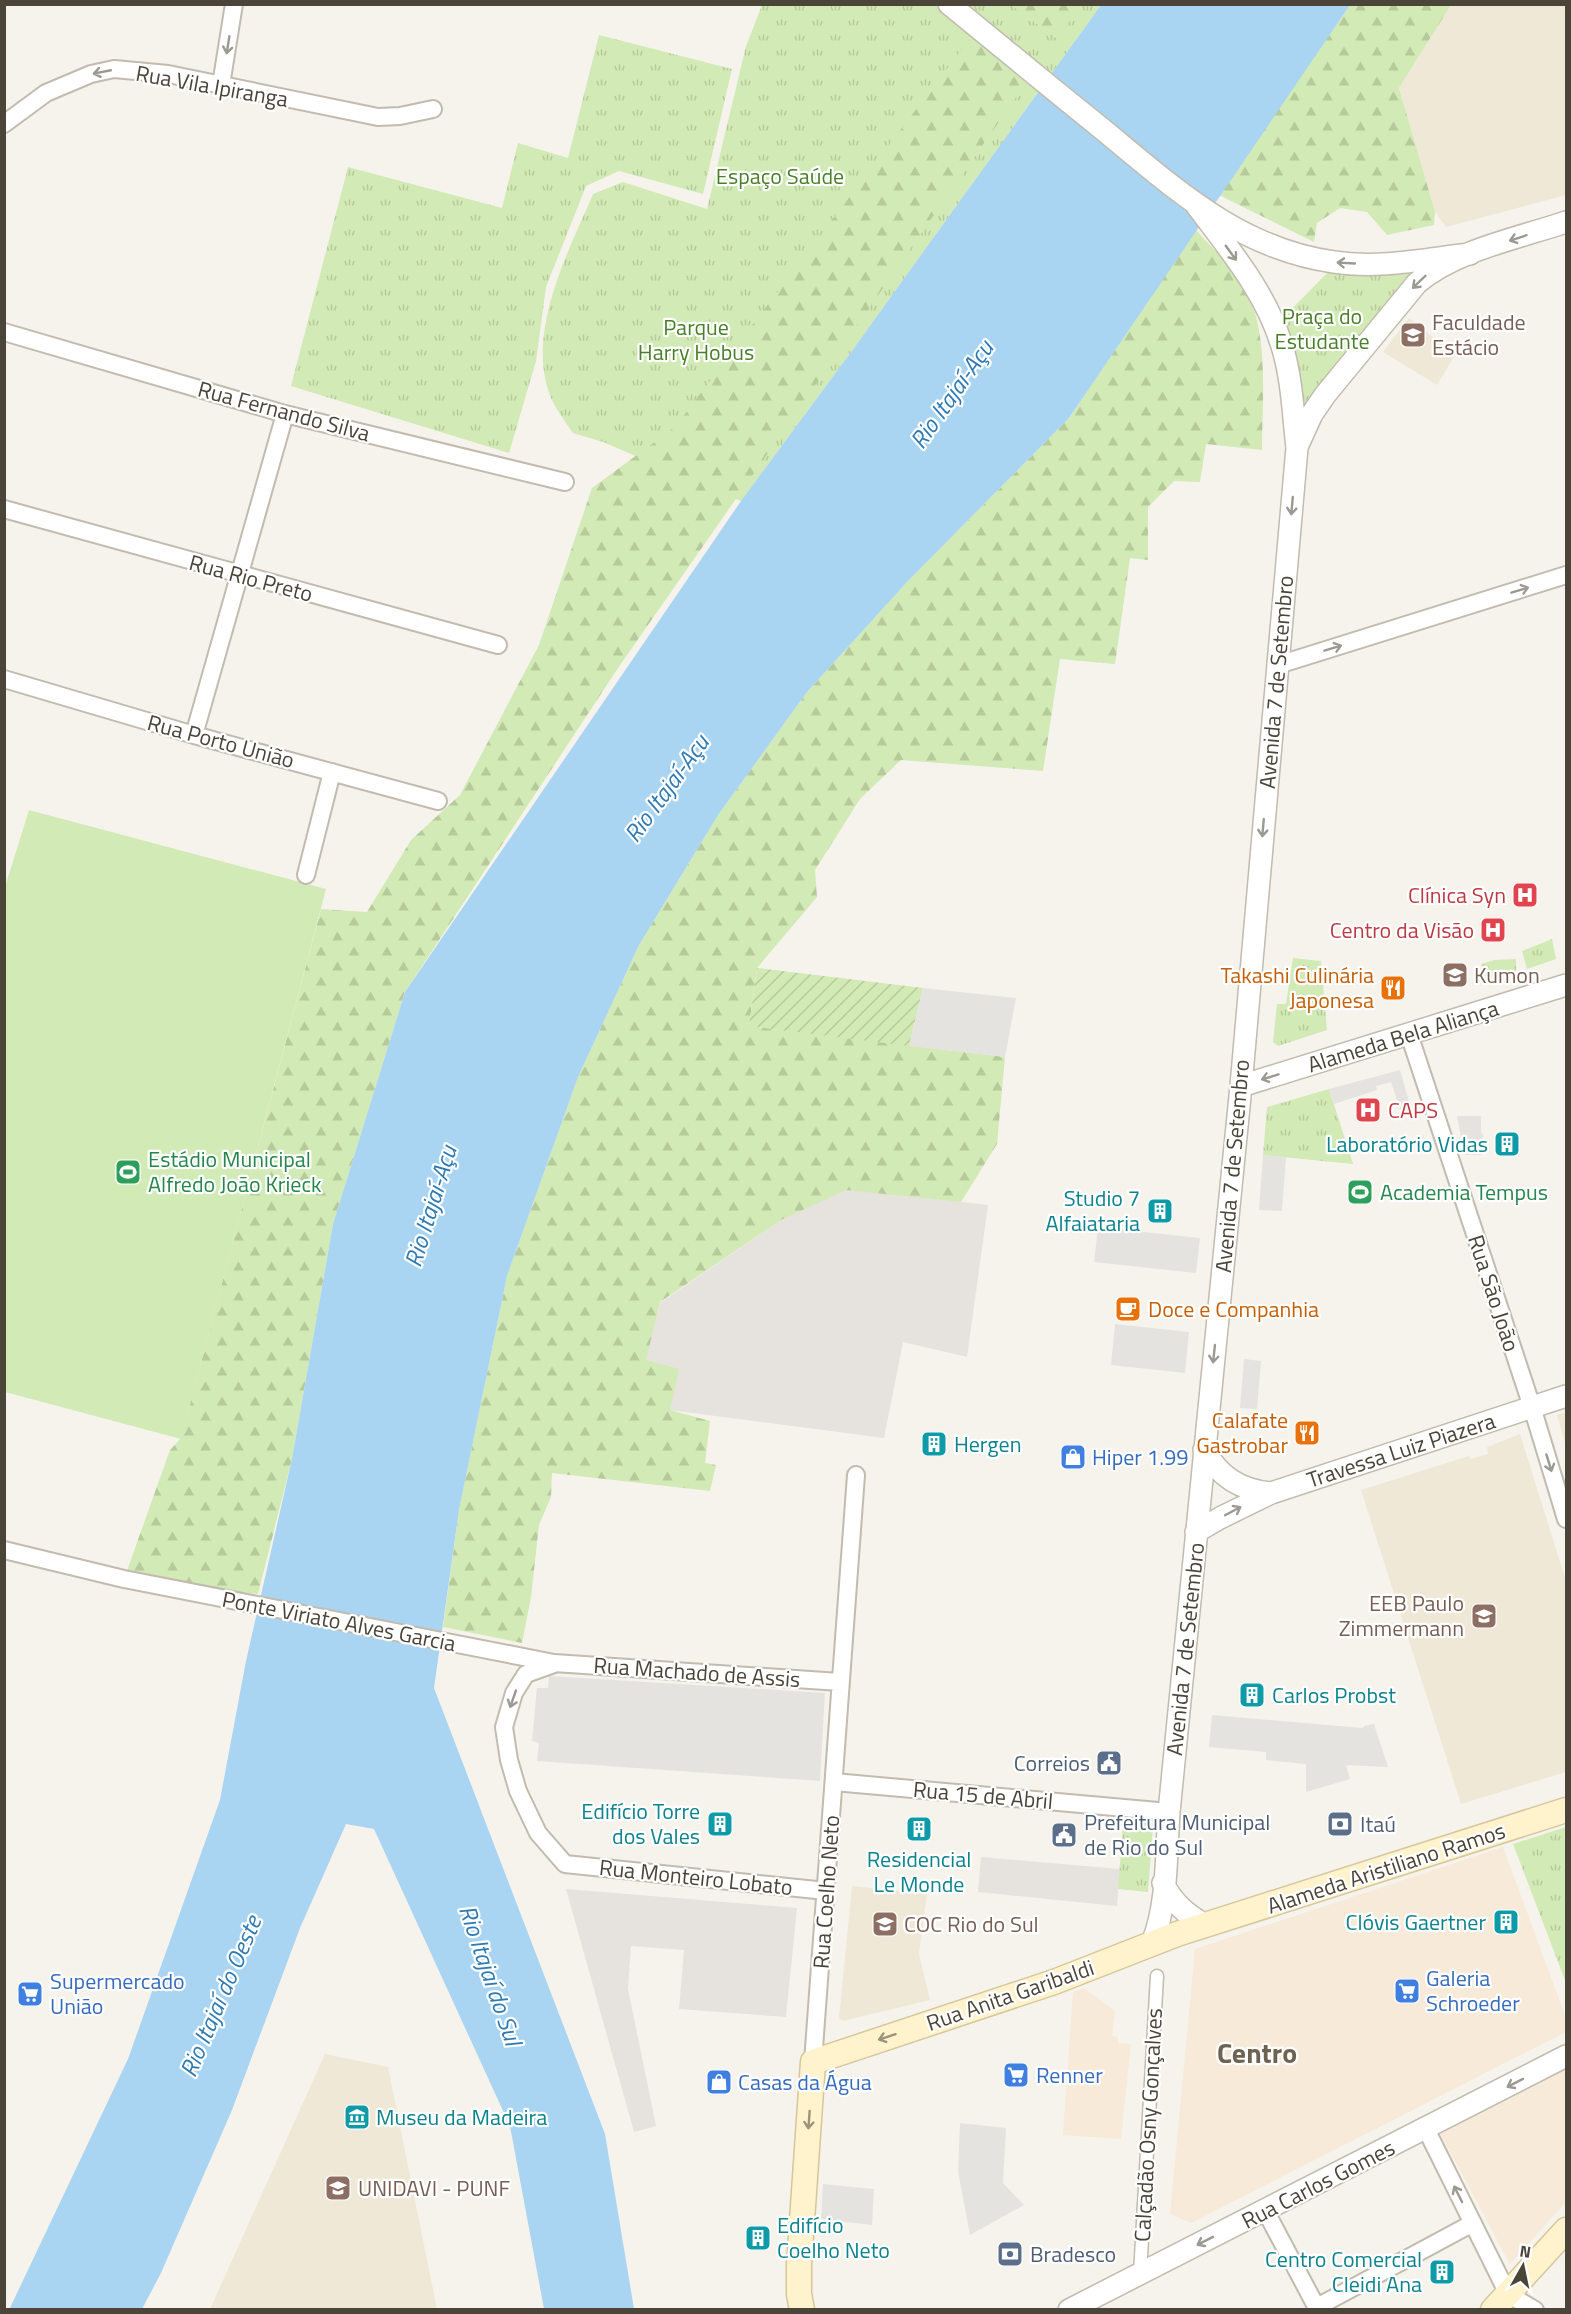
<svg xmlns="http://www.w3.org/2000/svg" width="1571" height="2314" font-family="'Titillium Web',sans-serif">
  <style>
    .commercial { fill: #f7ead8 }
    .industrial { fill: #e6e2dd }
    .education { fill: #efe8d6 }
    .grass { fill: url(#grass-tufts) }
    .forest { fill: url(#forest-firs) }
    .garden { fill: url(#garden-furrows) }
    .pitch { fill: #d2eab5 }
    .parking { fill: #e5e3e0 }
    .water { fill: #a9d4f2 }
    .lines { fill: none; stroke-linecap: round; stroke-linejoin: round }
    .pedestrian-casing { stroke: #c2bbae; stroke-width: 15 }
    .minor-casing { stroke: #c2bbae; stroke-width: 20 }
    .tertiary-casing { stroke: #c2bbae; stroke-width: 24 }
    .secondary-casing { stroke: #d6c79b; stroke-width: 27 }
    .pedestrian { stroke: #fff; stroke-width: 12 }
    .minor { stroke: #fff; stroke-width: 16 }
    .tertiary { stroke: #fff; stroke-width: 21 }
    .secondary { stroke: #fff3cd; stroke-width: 24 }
    .oneway { stroke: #9c9892 }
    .oneway2 { stroke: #9c937c }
    .labels { text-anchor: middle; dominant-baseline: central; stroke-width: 4.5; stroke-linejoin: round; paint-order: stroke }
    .street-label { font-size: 22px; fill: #4b4439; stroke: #fff }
    .park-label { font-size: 22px; fill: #4a7f2a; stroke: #fff }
    .education-label { font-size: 22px; fill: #785e54; stroke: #fff; text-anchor: start }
    .health-label { font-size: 22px; fill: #be3a42; stroke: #fff; text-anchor: end }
    .food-label { font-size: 22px; fill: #c56008; stroke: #fff; text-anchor: end }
    .culture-label { font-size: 22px; fill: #0d838f; stroke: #fff; text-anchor: end }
    .leisure-label { font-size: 22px; fill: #27864d; stroke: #fff; text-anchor: start }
    .shop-label { font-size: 22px; fill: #366cbe; stroke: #fff; text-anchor: start }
    .service-label { font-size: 22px; fill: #4e5e75; stroke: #fff; text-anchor: start }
    .water-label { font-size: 24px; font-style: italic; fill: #2e7ab2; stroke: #fff }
    .district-label { font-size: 28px; font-weight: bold; fill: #6e6250; stroke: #fff }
  </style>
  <defs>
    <pattern id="grass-tufts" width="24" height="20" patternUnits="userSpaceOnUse" patternTransform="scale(1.5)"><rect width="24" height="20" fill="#d2eab5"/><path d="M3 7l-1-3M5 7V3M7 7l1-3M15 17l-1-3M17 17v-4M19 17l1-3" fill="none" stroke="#b6ca9c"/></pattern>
    <pattern id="forest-firs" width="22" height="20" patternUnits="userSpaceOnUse" patternTransform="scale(1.5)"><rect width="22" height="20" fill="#d2eab5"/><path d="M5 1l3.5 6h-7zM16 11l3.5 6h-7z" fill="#b6ca9c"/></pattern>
    <pattern id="garden-furrows" width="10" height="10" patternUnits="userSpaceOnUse" patternTransform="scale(1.5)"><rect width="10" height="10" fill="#d2eab5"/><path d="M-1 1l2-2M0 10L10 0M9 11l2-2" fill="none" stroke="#b6ca9c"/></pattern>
  </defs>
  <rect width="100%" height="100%" fill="#f6f3ec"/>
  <path class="commercial" d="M1503,1847L1566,2018V2032L1191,2223L1170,2214L1195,1949Z
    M1084,1988L1115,2011L1112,2036L1118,2037V2043L1131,2044L1121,2139L1063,2135L1073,1992Z
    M1566,2069V2202L1510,2264L1440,2133Z"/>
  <path class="industrial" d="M846,1189L988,1205L967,1357L903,1342L884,1438L669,1410L645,1360L660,1303L781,1220Z
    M981,1857L1120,1869L1117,1906L978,1892Z
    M566,1889L797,1908L786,2017L679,2009L684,1950L631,1946L628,1989L656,2126L634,2132Z"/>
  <path class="education" d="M1451,5H1566V195L1446,227L1435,212L1399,88Z
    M1409,318L1455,355L1437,385L1383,352Z
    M1566,1412V1446L1557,1415Z
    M1520,1434L1566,1581V1772L1461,1804L1361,1490L1469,1456L1471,1459L1488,1454L1487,1447Z
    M852,1886L927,1894L919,1954L930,2000L843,2021L839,2018Z
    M325,2054L388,2067L437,2309H210Z"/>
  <path class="grass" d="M762,5H1101L854,348L741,501L603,442L573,433C565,421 554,407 549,393C527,329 568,253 593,194L623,182L707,209L746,46Z
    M599,35L732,69L703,194L619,171L586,186L546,287L536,361L509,453L291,386L348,167L502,208L518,143L568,158Z
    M1437,261L1305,408L1281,320L1329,271Z
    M1552,939L1556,959L1527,969L1522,951Z
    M1293,958L1321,961L1327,1030L1278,1046L1273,1042L1277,1004H1286Z
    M1516,959V972L1486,983L1481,964L1494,960Z
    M1329,1089L1353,1164L1263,1155L1267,1107Z
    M1124,1812L1154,1814L1148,1892L1118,1889Z
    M1566,1827V1983L1513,1844Z"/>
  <path class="forest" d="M1011,5H1083L1056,38Z
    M1350,5H1451L1399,88L1435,212L1434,225L1387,235L1367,212L1340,208L1317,223L1314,242L1219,195Z
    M971,37L1026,83L618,668L405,992L333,1224L292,1459L258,1594L124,1579L170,1450L181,1438L321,909L367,912L411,840L460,795L539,645L592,488L675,427Z
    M1196,230C1210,246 1234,268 1244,286C1270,332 1262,398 1262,450L1206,444L1200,482L1174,481L1148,507V560L1130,558L1115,664L1060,659L1043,771L901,760L860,799L815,870L817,897L757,968L749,1026L1005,1057L997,1144L961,1202L846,1190L781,1220L660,1302L646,1360L679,1369L670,1410L710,1421L705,1463L716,1465L710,1491L552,1473L551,1497L539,1525L531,1597L522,1643L443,1627L459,1510L507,1276L578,1077L639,945L718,815L807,692L908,581L1069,418Z"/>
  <path class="garden" d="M757,968L923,988L909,1046L749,1026Z"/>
  <path class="pitch" d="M29,810L326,889L181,1439L5,1392L4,890Z"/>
  <path class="parking" d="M923,988L1016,998L1005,1057L909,1046Z
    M1400,1070L1412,1112L1402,1116L1391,1082L1376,1086L1377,1090L1334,1104L1329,1089Z
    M1457,1116H1481V1133L1483,1134L1482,1155H1464Z
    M1263,1155L1286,1157L1282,1211L1259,1210Z
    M1098,1227L1200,1238L1196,1273L1094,1262Z
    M1115,1324L1189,1332L1185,1373L1111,1365Z
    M1244,1359L1261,1361L1257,1409L1240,1408Z
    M549,1676L825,1693L820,1781L537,1761L539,1743L532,1741L537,1688H548Z
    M1212,1715L1363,1728L1364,1726L1374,1724L1388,1767L1346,1765L1350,1779L1306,1792V1764L1266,1760V1752L1209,1747Z
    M960,2123L1006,2128L1003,2183L1024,2205L970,2235L958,2171Z
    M823,2184L874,2189L872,2225L821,2219Z"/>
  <path class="water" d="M1101,5H1350L1069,418L908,581L807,692L718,815L639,945L578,1077L507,1276L459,1510L434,1688L605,2134L634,2309H544L510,2126L374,1829L346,1824L300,1928L232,2110L161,2273L142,2309L9,2310L128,2059L220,1800L246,1661L292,1459L333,1224L405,992L741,501L854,348Z"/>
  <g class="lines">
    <g class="pedestrian-casing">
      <path id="pedestrian" d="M1140,2274L1157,1976"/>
    </g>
    <g class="minor-casing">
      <path id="minor" d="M221,85L234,4
        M4,124L46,93L91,74L114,69L168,74L378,117L400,116L433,109
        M4,332L285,414L565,482
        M4,509L498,645
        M1278,665L1566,575
        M4,679L194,735L438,801
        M194,735L285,414
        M306,875L332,772
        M1409,1034L1532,1407L1566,1519
        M4,1550L124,1579L554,1663L840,1682
        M554,1664L526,1674L514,1693L504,1727L509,1760L518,1791L538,1833L565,1864L826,1891
        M834,1782L1169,1812
        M813,2062L856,1475
        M1426,2129L1508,2294L1535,2310
        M1265,2210L1318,2310
        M1317,2307L1473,2223"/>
    </g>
    <g class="tertiary-casing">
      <path id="tertiary" d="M949,4C999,45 1050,87 1101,128C1172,186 1238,249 1334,262C1379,269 1425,259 1470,254
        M1297,447L1312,414L1325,395L1417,283C1456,250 1519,238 1566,222
        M1241,1086L1566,985
        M1204,1450C1220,1477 1240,1490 1271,1493
        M1196,1532L1220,1518L1271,1493L1566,1396
        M1163,1883C1173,1903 1186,1914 1205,1925
        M1152,1943C1168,1905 1166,1853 1169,1812L1241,1086L1297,448C1293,413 1292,376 1281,343C1265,291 1228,248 1197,206
        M1069,2310L1566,2056"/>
    </g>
    <g class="secondary-casing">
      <path id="secondary" d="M802,2310L799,2294V2264L813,2062L1054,1982L1177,1934L1566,1810
        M1493,2310L1566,2230"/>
    </g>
    <use href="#pedestrian" class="pedestrian"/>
    <use href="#minor" class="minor"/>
    <use href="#tertiary" class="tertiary"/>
    <use href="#secondary" class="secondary"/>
  </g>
  <defs><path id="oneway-shaft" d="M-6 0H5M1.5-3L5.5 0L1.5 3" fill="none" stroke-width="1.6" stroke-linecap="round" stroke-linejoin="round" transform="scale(1.5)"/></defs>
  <g class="oneway">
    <use href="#oneway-shaft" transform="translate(228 45) rotate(99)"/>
    <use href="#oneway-shaft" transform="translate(102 72) rotate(169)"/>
    <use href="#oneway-shaft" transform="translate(1518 238) rotate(162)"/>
    <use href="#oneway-shaft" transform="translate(1231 253) rotate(54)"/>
    <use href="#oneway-shaft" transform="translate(1346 263) rotate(-177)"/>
    <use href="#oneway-shaft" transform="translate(1419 282) rotate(136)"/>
    <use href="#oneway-shaft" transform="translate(1292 506) rotate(95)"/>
    <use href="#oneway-shaft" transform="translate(1520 590) rotate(-17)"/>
    <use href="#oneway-shaft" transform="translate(1333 648) rotate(-17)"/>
    <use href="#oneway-shaft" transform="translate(1263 828) rotate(95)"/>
    <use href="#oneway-shaft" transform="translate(1270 1077) rotate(163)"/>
    <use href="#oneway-shaft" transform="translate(1214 1354) rotate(96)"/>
    <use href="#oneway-shaft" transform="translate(1549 1463) rotate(73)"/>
    <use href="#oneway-shaft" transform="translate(1233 1511) rotate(-28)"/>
    <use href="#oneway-shaft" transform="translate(513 1699) rotate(109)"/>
    <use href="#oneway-shaft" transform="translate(1515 2083) rotate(153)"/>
    <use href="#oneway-shaft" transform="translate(1458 2194) rotate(-117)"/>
    <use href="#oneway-shaft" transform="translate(1205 2241) rotate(153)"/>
  </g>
  <g class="oneway2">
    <use href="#oneway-shaft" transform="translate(887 2037) rotate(162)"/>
    <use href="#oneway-shaft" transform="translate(809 2120) rotate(94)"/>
  </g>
  <defs>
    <g id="university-square" transform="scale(1.35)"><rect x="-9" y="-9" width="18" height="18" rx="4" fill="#8d6e63" stroke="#fff"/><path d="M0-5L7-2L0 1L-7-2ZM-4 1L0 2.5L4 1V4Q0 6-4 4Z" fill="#fff"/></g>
    <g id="hospital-square" transform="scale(1.35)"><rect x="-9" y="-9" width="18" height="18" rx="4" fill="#e0444e" stroke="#fff"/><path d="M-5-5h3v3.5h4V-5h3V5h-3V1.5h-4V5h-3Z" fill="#fff"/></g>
    <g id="restaurant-square" transform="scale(1.35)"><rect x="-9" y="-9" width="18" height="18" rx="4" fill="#e8710a" stroke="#fff"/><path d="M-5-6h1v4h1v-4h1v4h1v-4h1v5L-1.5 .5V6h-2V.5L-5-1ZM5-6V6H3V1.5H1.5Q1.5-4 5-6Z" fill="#fff"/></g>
    <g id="building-square" transform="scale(1.35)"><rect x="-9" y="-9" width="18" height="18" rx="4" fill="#0f9aa8" stroke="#fff"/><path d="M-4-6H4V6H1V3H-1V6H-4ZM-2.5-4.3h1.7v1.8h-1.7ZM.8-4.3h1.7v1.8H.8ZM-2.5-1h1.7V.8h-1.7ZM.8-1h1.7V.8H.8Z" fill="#fff"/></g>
    <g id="stadium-square" transform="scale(1.35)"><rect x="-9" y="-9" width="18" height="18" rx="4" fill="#2e9e5b" stroke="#fff"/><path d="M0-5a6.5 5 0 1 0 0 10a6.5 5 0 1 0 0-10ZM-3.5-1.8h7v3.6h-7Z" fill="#fff"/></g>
    <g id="cafe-square" transform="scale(1.35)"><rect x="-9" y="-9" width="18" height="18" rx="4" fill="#e8710a" stroke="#fff"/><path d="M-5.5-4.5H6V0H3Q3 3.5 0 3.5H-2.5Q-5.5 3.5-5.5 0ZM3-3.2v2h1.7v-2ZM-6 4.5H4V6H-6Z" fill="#fff"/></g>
    <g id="shop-square" transform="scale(1.35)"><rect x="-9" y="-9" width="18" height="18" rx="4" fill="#3f7fe0" stroke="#fff"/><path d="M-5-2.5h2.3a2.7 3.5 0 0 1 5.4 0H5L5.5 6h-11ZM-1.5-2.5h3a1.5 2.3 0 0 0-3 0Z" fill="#fff"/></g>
    <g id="school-square" transform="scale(1.35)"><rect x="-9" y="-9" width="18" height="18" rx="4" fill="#8d6e63" stroke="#fff"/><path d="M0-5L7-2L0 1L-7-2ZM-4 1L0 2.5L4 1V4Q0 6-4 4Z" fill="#fff"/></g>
    <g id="civic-square" transform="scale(1.35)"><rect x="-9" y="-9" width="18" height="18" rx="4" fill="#5c6f8a" stroke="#fff"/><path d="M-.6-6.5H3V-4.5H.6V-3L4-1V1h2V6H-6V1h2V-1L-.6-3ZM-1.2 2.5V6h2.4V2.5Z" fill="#fff"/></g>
    <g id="bank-square" transform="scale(1.35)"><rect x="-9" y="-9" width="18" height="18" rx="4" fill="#5c6f8a" stroke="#fff"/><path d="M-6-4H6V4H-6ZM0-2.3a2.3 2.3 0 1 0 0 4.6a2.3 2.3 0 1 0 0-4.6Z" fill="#fff"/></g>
    <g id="supermarket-square" transform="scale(1.35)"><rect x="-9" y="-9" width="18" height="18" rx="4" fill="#3f7fe0" stroke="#fff"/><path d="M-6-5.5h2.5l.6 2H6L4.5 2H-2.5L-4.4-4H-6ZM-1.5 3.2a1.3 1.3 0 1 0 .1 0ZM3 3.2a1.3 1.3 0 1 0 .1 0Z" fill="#fff"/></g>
    <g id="museum-square" transform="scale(1.35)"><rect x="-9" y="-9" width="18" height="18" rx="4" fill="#0f9aa8" stroke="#fff"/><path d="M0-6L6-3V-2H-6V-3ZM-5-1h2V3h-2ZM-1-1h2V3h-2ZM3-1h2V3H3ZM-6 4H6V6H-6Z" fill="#fff"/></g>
  </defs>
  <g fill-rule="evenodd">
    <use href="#university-square" x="1413" y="335"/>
    <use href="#hospital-square" x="1525" y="895"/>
    <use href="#hospital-square" x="1493" y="930"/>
    <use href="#university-square" x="1455" y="975"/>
    <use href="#restaurant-square" x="1393" y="988"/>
    <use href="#hospital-square" x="1368" y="1110"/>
    <use href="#building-square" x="1507" y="1144"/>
    <use href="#stadium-square" x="128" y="1172"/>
    <use href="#stadium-square" x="1360" y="1192"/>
    <use href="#building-square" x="1160" y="1211"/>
    <use href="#cafe-square" x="1128" y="1309"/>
    <use href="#restaurant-square" x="1307" y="1433"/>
    <use href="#building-square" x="934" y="1444"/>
    <use href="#shop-square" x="1073" y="1457"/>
    <use href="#school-square" x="1484" y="1616"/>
    <use href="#building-square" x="1252" y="1695"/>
    <use href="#civic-square" x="1109" y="1763"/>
    <use href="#building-square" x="720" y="1824"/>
    <use href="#bank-square" x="1340" y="1824"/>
    <use href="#building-square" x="919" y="1829"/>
    <use href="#civic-square" x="1064" y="1835"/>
    <use href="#building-square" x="1506" y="1922"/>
    <use href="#school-square" x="885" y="1924"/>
    <use href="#supermarket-square" x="1407" y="1991"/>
    <use href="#supermarket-square" x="30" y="1994"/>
    <use href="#supermarket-square" x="1016" y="2075"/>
    <use href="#shop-square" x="719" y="2082"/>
    <use href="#museum-square" x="357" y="2117"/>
    <use href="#university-square" x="338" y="2188"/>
    <use href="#building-square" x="758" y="2238"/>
    <use href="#bank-square" x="1010" y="2254"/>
    <use href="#building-square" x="1442" y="2272"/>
  </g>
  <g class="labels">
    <g class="street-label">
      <text transform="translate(212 86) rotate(10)">Rua Vila Ipiranga</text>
      <text transform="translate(284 411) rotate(15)">Rua Fernando Silva</text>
      <text transform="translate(251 578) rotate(15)">Rua Rio Preto</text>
      <text transform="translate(1276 682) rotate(-85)">Avenida 7 de Setembro</text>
      <text transform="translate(221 741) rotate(15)">Rua Porto União</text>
      <text transform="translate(1403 1036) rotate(-17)">Alameda Bela Aliança</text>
      <text transform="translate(1232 1166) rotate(-85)">Avenida 7 de Setembro</text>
      <text transform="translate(1494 1293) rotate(72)">Rua São João</text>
      <text transform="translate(1401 1450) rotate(-18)">Travessa Luiz Piazera</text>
      <text transform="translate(339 1621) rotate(11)">Ponte Viriato Alves Garcia</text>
      <text transform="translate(1185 1649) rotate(-84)">Avenida 7 de Setembro</text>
      <text transform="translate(697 1672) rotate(4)">Rua Machado de Assis</text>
      <text transform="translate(983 1795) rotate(5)">Rua 15 de Abril</text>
      <text transform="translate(1386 1868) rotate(-18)">Alameda Aristiliano Ramos</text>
      <text transform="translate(696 1877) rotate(6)">Rua Monteiro Lobato</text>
      <text transform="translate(826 1892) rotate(-86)">Rua Coelho Neto</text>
      <text transform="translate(1010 1995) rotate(-19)">Rua Anita Garibaldi</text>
      <text transform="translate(1148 2125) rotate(-87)">Calçadão Osny Gonçalves</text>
      <text transform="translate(1318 2184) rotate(-27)">Rua Carlos Gomes</text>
    </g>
    <g class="park-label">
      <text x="780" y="176">Espaço Saúde</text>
      <text x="1322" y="316">Praça do<tspan x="1322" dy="25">Estudante</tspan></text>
      <text x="696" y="327">Parque<tspan x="696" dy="25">Harry Hobus</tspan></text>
    </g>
    <g class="education-label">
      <text x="1432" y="322">Faculdade<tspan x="1432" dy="25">Estácio</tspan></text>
      <text x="1474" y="975">Kumon</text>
      <text x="1464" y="1603" text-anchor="end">EEB Paulo<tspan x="1464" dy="25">Zimmermann</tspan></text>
      <text x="904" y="1924">COC Rio do Sul</text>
      <text x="358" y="2188">UNIDAVI - PUNF</text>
    </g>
    <g class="health-label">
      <text x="1506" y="895">Clínica Syn</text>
      <text x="1474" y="930">Centro da Visão</text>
      <text x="1388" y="1110" text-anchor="start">CAPS</text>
    </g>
    <g class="food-label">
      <text x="1374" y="975">Takashi Culinária<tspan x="1374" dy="25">Japonesa</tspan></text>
      <text x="1148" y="1309" text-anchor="start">Doce e Companhia</text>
      <text x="1288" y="1420">Calafate<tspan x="1288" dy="25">Gastrobar</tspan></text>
    </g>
    <g class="culture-label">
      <text x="1488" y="1144">Laboratório Vidas</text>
      <text x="1140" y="1198">Studio 7<tspan x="1140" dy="25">Alfaiataria</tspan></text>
      <text x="954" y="1444" text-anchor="start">Hergen</text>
      <text x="1272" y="1695" text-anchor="start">Carlos Probst</text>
      <text x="700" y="1811">Edifício Torre<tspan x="700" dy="25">dos Vales</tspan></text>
      <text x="919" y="1859" text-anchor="middle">Residencial<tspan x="919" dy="25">Le Monde</tspan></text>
      <text x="1486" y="1922">Clóvis Gaertner</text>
      <text x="376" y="2117" text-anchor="start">Museu da Madeira</text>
      <text x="777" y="2225" text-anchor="start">Edifício<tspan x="777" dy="25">Coelho Neto</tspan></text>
      <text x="1422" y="2259">Centro Comercial<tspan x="1422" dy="25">Cleidi Ana</tspan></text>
    </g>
    <g class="leisure-label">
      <text x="148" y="1159">Estádio Municipal<tspan x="148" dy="25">Alfredo João Krieck</tspan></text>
      <text x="1380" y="1192">Academia Tempus</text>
    </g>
    <g class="shop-label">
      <text x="1092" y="1457">Hiper 1.99</text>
      <text x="1426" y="1978">Galeria<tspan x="1426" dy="25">Schroeder</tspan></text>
      <text x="50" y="1981">Supermercado<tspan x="50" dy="25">União</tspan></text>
      <text x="1036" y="2075">Renner</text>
      <text x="738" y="2082">Casas da Água</text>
    </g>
    <g class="service-label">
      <text x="1090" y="1763" text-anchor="end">Correios</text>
      <text x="1084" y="1822">Prefeitura Municipal<tspan x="1084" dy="25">de Rio do Sul</tspan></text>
      <text x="1360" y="1824">Itaú</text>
      <text x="1030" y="2254">Bradesco</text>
    </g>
    <g class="water-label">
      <text transform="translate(951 394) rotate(-55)">Rio Itajaí-Açu</text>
      <text transform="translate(666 788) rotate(-54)">Rio Itajaí-Açu</text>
      <text transform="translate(430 1206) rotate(-73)">Rio Itajaí-Açu</text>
      <text transform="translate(491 1975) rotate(71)">Rio Itajaí do Sul</text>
      <text transform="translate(220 1996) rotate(-67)">Rio Itajaí do Oeste</text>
    </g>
    <g class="district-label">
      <text x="1257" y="2052">Centro</text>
    </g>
  </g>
  <rect width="1571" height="2314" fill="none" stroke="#4b4439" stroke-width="12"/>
  <g transform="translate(1523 2266) rotate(9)" stroke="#ffffff" stroke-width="4.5" paint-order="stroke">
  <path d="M0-4.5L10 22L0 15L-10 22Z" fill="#4b4439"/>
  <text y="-9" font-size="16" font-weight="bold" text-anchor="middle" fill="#4b4439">N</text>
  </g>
</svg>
